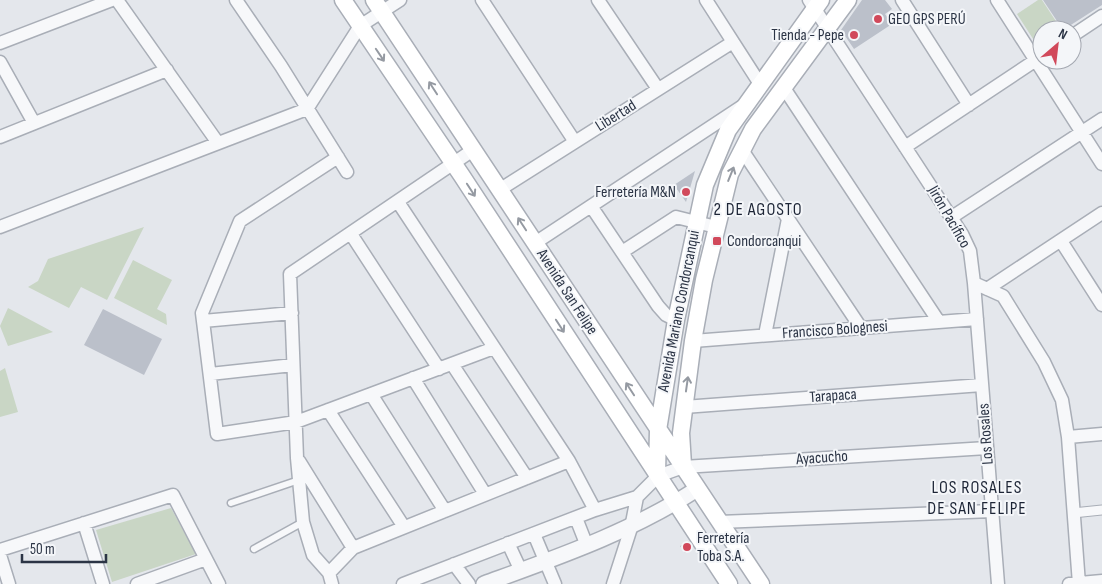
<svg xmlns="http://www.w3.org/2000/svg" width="1102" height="584" font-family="'Sofia Sans Condensed',sans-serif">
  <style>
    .green { fill: #c9d6c5 }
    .building { fill: #bbc0ca }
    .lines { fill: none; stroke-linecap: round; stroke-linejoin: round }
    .service-casing { stroke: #a9aeb7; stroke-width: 9 }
    .pedestrian-casing { stroke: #a9aeb7; stroke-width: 11 }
    .minor-casing { stroke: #a9aeb7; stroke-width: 15 }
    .tertiary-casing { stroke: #a9aeb7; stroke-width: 18 }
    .secondary-casing { stroke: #a9aeb7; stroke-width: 19 }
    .service { stroke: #f7f8fa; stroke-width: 6 }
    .pedestrian { stroke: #f7f8fa; stroke-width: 9 }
    .minor { stroke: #f7f8fa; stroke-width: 12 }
    .tertiary { stroke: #f7f8fa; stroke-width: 15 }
    .secondary { stroke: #fff; stroke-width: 16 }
    .oneway { stroke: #959aa2 }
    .poi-dot { fill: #d1495b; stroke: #f4f6f9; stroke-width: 2 }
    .labels { text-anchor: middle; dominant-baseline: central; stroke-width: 4; stroke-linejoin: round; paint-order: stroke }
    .poi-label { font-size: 16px; fill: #2b3445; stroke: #f4f6f9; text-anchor: start }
    .street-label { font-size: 16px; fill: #2b3445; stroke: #f4f6f9 }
    .neighbourhood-label { font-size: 18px; letter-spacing: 1px; fill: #1d2536; stroke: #f4f6f9 }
  </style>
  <rect width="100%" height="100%" fill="#e4e7ec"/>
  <path class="green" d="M1038,0H1042L1061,29L1042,30V41L1037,45L1017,14Z
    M144,227L107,300L81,287L69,308L28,287L38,281L48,259Z
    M133,260L172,280L157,309L166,314L167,325L114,298Z
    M8,308L53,332L8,346L0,326Z
    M5,368L18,412L0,417V371Z
    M171,508L196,554L112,582L96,530Z"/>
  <path class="building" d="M862,0H885L892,9L885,14L892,24L854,49L841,30Z
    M1043,0H1102V5L1063,30Z
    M695,171L686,202L674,185Z
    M103,309L162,339L144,375L84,345Z
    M689,541L693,548L685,553L680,546Z"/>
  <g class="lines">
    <g class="service-casing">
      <path id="service" d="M231,503L299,480
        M254,549L303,522"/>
    </g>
    <g class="pedestrian-casing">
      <path id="pedestrian" d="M1073,513L1102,510"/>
    </g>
    <g class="minor-casing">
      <path id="minor" d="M117,0L218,143
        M236,0L281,66L347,172
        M482,0L575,142
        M598,0L658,89
        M706,0L760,84
        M809,0L962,234L970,251L974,283L1003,296L1044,362L1062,400L1068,437L1079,584
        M902,0L969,105
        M997,0L1102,164
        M1072,36L1102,16
        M0,43L112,0
        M0,62L34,123
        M784,88L939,322
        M0,137L167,70
        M905,147L1042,56
        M742,150L861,328
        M338,157L240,221L202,313L217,434L296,422L494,348
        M499,190L733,42
        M398,202L569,461L595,510
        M591,206L658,306L666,315L676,320
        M952,217L1102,119
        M0,227L307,109L360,26L400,0
        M351,234L439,369
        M1061,241L1102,305
        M535,243L741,107
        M622,252L676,217L716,227
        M974,283L998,584
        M987,289L1102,213
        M203,321L292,313
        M765,335L788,219
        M693,341L977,319
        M452,364L527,478
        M210,374L293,365
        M413,378L485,494
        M371,394L445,511
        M684,407L982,385
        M328,410L404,527
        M1068,437L1102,434
        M299,461L353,548
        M576,518L587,546
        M719,522L992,511
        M84,523L103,584
        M534,534L555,584
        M508,543L521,571
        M0,550L173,495L219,584
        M0,555L9,584
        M454,564L469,584
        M329,573L313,555L303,522L297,458L290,274L473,150
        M137,584L206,559
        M332,584L329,573L353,548L569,461
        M403,584L595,510L637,497
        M613,584L631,528L637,497L658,476L683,467L987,448
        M1069,584L1102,581"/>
    </g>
    <g class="tertiary-casing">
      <path id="tertiary" d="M484,584C558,557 631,532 697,489"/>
    </g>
    <g class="secondary-casing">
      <path id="secondary" d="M343,0L462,176L729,584
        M374,0L761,584
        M683,465L681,433L693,341L704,280L730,174L753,129L848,0
        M657,474L658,430L676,320L705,185L728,130L821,0"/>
    </g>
    <use href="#service" class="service"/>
    <use href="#pedestrian" class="pedestrian"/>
    <use href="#minor" class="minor"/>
    <use href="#tertiary" class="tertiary"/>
    <use href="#secondary" class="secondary"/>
  </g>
  <defs><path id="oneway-shaft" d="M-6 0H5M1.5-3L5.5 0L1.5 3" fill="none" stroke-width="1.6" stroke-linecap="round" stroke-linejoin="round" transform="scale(1.25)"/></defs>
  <g class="oneway">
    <use href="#oneway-shaft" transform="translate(380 55) rotate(56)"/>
    <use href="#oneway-shaft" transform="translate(433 88) rotate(-123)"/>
    <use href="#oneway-shaft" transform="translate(731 174) rotate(-68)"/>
    <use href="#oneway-shaft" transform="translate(471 190) rotate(57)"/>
    <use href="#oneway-shaft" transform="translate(522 224) rotate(-123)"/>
    <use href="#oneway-shaft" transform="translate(560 326) rotate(57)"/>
    <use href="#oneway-shaft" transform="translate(687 384) rotate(-82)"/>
    <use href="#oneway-shaft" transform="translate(630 389) rotate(-123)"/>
  </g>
  <g class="poi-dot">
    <circle cx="878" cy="19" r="5"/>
    <circle cx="854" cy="35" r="5"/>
    <circle cx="686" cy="192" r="5"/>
    <rect x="712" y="236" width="10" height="10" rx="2.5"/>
    <circle cx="687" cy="547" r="5"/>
  </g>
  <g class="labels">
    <g class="poi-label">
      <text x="888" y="19">GEO GPS PERÚ</text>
      <text x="844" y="35" text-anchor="end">Tienda - Pepe</text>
      <text x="676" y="192" text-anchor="end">Ferretería M&amp;N</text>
      <text x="727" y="241">Condorcanqui</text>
      <text x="697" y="538">Ferretería<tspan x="697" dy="18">Toba S.A.</tspan></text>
    </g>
    <g class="street-label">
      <text transform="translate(616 116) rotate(-32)">Libertad</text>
      <text transform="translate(949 217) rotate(60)">Jirón Pacífico</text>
      <text transform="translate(567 292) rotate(57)">Avenida San Felipe</text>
      <text transform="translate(679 311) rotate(-79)">Avenida Mariano Condorcanqui</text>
      <text transform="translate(835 330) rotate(-4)">Francisco Bolognesi</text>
      <text transform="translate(833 396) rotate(-4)">Tarapaca</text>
      <text transform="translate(986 434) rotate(-94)">Los Rosales</text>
      <text transform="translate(822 458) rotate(-4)">Ayacucho</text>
    </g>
    <g class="neighbourhood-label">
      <text x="758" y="209">2 DE AGOSTO</text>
      <text x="977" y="487">LOS ROSALES<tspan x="977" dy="21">DE SAN FELIPE</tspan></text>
    </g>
  </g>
  <g transform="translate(1057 45) rotate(28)"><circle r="24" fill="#f4f6f9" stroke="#a4a8b1"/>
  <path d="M0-4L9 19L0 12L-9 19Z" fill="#d1495b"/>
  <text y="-8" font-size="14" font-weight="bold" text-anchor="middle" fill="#2b3445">N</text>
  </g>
  <path d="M22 554v8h84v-8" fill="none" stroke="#2b3445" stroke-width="2.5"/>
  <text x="30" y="554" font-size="15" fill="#2b3445" stroke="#f4f6f9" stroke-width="4" paint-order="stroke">50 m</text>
</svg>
